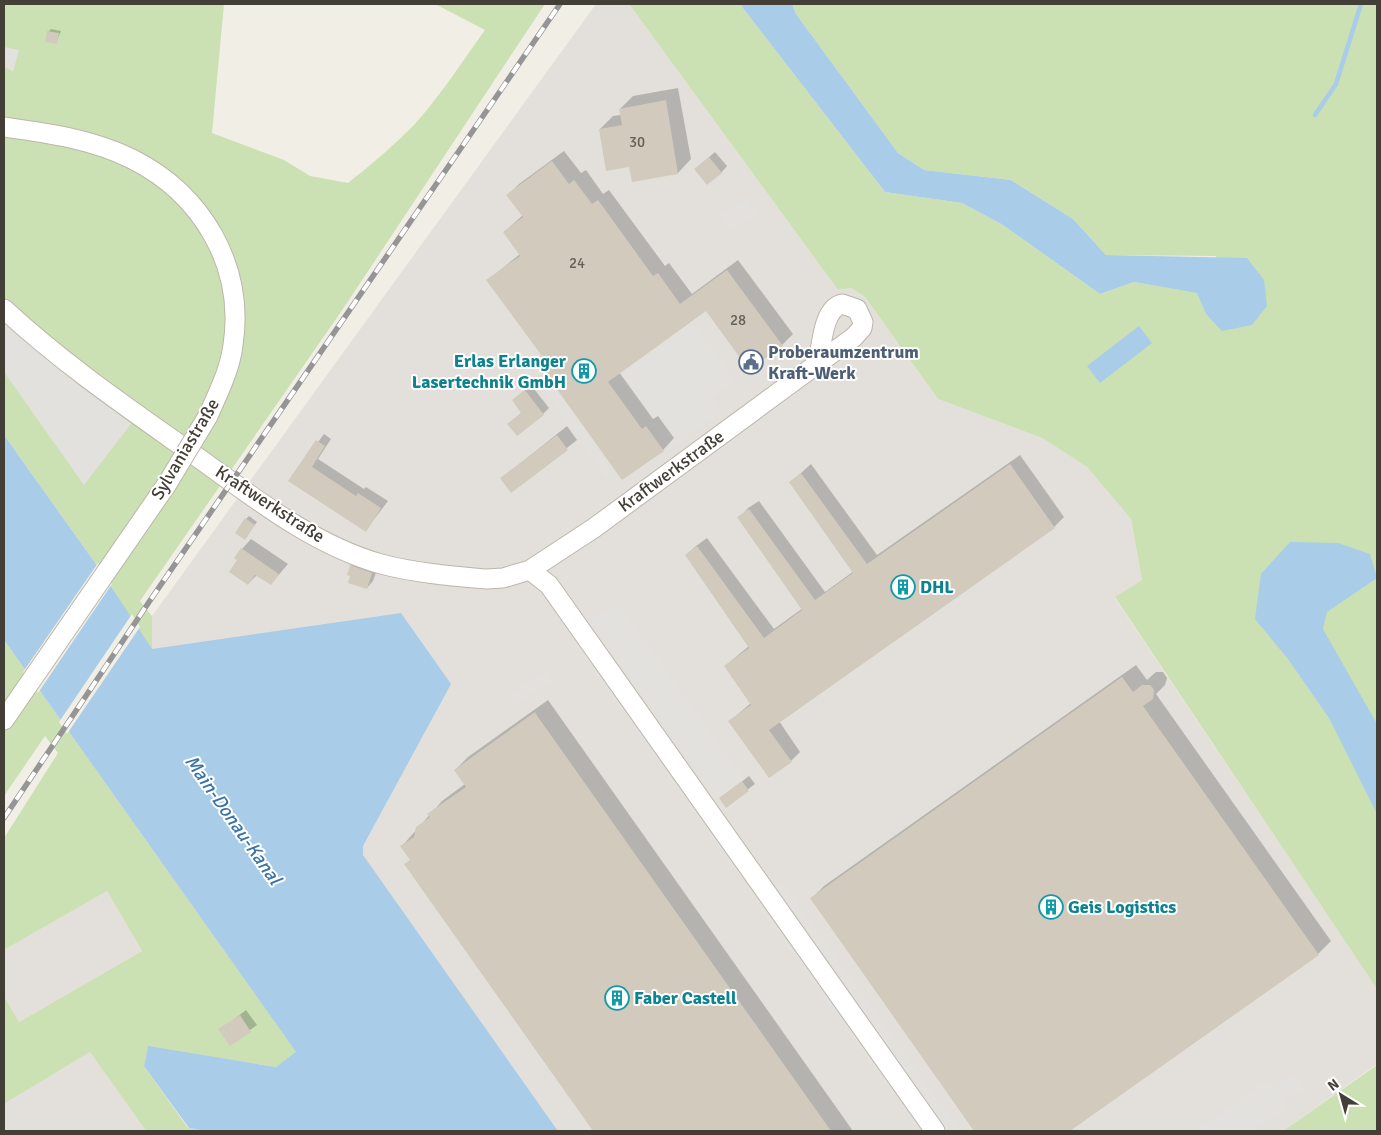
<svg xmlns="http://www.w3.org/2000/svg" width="1381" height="1135" font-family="Signika,sans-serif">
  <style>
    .industrial { fill: #e3e0db }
    .green { fill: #cbe1b3 }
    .parking { fill: #e3e1de }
    .water { fill: #a9cce8 }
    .pier { fill: #f1eee6 }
    .shadow { fill: #0003 }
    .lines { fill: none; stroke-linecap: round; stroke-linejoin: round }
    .stream { stroke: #a9cce8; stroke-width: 4.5 }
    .building { fill: #d1cabd }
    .minor-casing { stroke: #bbb6aa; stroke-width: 21 }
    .minor { stroke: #fff; stroke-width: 19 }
    .rail-casing { stroke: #959595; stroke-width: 5.5 }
    .rail { stroke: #fff; stroke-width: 4; stroke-dasharray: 11; stroke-linecap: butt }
    .minor-bridge-casing { stroke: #bbb6aa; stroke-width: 21; stroke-linecap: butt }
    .minor-bridge { stroke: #fff; stroke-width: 19 }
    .labels { text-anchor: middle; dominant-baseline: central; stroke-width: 4; stroke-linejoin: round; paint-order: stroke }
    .number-label { font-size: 15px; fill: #666158 }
    .service-label { font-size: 18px; font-weight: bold; fill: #4e5e75; stroke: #fff; text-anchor: start }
    .culture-label { font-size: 18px; font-weight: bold; fill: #0d838f; stroke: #fff; text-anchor: start }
    .street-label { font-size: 18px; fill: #433e36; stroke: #fff }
    .water-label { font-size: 19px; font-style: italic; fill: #3b74a3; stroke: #fff }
  </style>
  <rect width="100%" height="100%" fill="#f1eee6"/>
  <path class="industrial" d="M596,4H629L838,290L851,288L865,297L938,399L1042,438L1087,467L1131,519L1142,580L1115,598L1377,989V1064L1283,1131H558L367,862L363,855V846L152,650V616Z
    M107,891L142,951L19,1022L4,996V950Z
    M90,1052L146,1131H4V1104Z"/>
  <path class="green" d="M4,4H224L212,133L284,160L310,176L348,183C371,165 393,146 414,125C440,96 462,62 485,30L435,4H545L343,309L140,601L152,616V650L103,574L4,435Z
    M629,4H741L742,7L885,192L962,203L1003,225L1100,294L1134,282L1198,293L1206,314L1216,256L1106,255L1073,219L1011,180L924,170L898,153L796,14L792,4H1377V989L1115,597L1142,580L1131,519L1087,467L1042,438L938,399L865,297L851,288L838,290Z
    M4,640L297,1053L276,1067L148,1047L144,1066L188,1128L206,1131H146L90,1052L4,1104V996L19,1022L142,951L107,891L4,950V838L58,753L45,736L4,796Z
    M1377,1065V1131H1283Z"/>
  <path class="parking" d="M4,47L19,50L13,72L4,66Z
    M746,198L756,212L730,231L720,217Z
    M4,321L28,344L67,374L133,421L84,485L4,372Z
    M693,324L735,380L712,398L720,413L670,449L619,377Z
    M855,345L858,350L587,546L583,542Z
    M548,380L613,473L606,477L541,385Z
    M618,603L743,779L716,799L591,621Z
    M578,637L737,861L730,864L576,646Z
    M545,672L551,680L516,705L510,696Z
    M783,884L959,1131H945L773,889Z
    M761,896L927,1131H919L755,902Z
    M1294,1074L1304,1089L1291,1098L1288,1094L1281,1099L1286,1107L1252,1131H1196L1267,1081L1273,1089Z"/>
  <path class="water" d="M741,4H792L796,14L898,153L924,170L1011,180L1073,219L1106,255L1247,258L1264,280L1267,306L1252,325L1222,331L1206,314L1197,293L1134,282L1100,294L1003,225L962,203L885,192L742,7Z
    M1139,326L1152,343L1100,383L1087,366Z
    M4,435L103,574L152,649L401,613L451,684L363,846V855L558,1131H206L189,1128L144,1066L148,1046L276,1067L296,1052L4,640Z
    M1290,542L1338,543L1370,554L1377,578L1327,612L1323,629L1377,724V814L1329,718L1288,659L1255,619L1261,574Z"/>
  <path class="pier" d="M98,563L112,584L38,693L23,672Z
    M132,614L140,627L67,734L59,722Z"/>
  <path class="shadow" d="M51,29L61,31L56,43L48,32Z
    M678,88L691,159L678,173L633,180L630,166L600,129L613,116L621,115L620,109L633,96Z
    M564,151L581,173L586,170L603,194L609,190L665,266L669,263L692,294L738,260L793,334L782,345L706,310L619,372L653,419L658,416L674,438L663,450L622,479L538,360L542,355L488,280L520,254L504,232L523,215L508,195L519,184Z
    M715,152L727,166L721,173L702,163Z
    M531,385L549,408L543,414L509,424L522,412L513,400Z
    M567,426L577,440L512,491L502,478Z
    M324,434L331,439L318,459L364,489L366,487L388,501L366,530L289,481Z
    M1020,455L1064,517L1054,527L779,721L800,752L791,761L730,721L751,703L725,666L749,646L686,555L696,546L707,538L774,629L803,608L739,518L748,508L759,501L825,592L854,571L791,482L811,464L877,555Z
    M249,516L257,522L247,535L246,519Z
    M251,539L288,564L271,584L257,575L248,584L239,560L242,549Z
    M357,560L378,567L373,581L367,588L351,566Z
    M1136,665L1147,680L1156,672H1163L1167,678L1165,685L1156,694L1331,941L1318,954L1068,1131H976L811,899L824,886Z
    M548,700L853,1131H594L406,864L411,859L402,846L442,801L465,784L455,770L468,757Z
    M749,776L755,784L726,806L721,798Z
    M246,1010L257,1025L230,1044L220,1030Z"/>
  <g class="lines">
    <path class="stream" d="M1315,115L1336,84L1361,4"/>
  </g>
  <path class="building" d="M47,31L59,33L57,44L45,42Z
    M666,100L678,174L632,182L629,167L606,171L599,129L622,125L619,109Z
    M709,157L722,173L707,185L694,169Z
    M552,161L569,184L574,180L592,204L598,200L653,276L658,273L680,304L727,270L783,346L749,370L706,311L608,382L642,429L646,426L664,451L622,480L536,360L542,356L486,280L520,256L503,232L523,217L506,195Z
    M525,390L544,415L517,436L507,424L521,413L512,400Z
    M557,435L568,450L511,493L500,478Z
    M316,440L325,446L312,467L356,496L358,493L381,508L366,532L288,481Z
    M1010,464L1055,528L769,730L792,762L769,778L728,721L751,705L724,666L749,648L685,555L697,546L764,638L802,610L737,517L749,509L815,600L853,573L789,482L801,473L867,564Z
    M245,518L255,525L245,540L235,533Z
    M241,548L279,574L271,585L255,575L248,585L229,572L237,560L234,558Z
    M350,565L372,573L367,589L348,583L350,576L347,575Z
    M1122,677L1133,692L1142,685H1150L1153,688L1154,691L1153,699L1143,706L1319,955L1070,1131H974L810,898Z
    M535,712L538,717L831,1131H593L404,864L410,860L400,846L414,837L416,827L430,817L427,814L466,787L454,770Z
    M742,781L749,791L726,808L719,798Z
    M240,1015L251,1032L230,1046L218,1029Z"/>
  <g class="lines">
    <g class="minor-casing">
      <path id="minor" d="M4,127C47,133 92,139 132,159C202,194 245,266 233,345C230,370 218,393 208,416
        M4,309C62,363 128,408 193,454C252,496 311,544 381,564C415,573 452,576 486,579L503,578L530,570L594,528L854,337L862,328L863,322L857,309L842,304C822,309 822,348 817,366
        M530,570L549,585L935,1131
        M4,720L167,484"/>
    </g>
    <use href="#minor" class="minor"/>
    <g class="rail-casing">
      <path id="rail" d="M4,818L149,602L560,4"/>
    </g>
    <use href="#rail" class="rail"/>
    <g class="minor-bridge-casing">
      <path id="minor-bridge" d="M167,484L208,416"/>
    </g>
    <use href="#minor-bridge" class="minor-bridge"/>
  </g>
  <defs>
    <g id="civic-ring" transform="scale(1.25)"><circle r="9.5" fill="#fff" stroke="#5c6f8a" stroke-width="1.5"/><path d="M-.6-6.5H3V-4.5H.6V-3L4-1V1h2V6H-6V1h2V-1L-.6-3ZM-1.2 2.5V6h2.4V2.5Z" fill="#5c6f8a"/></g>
    <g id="building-ring" transform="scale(1.25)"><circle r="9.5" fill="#fff" stroke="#0f9aa8" stroke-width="1.5"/><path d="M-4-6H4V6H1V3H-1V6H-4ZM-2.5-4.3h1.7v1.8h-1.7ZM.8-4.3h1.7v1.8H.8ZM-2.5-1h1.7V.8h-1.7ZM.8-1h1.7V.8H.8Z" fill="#0f9aa8"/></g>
  </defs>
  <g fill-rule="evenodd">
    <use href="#civic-ring" x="751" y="362"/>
    <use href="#building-ring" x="584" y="371"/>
    <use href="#building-ring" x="903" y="587"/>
    <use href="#building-ring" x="1051" y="907"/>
    <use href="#building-ring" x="617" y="998"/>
  </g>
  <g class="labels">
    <g class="number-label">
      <text x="637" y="142">30</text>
      <text x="577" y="263">24</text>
      <text x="738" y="320">28</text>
    </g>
    <g class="service-label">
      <text x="768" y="352">Proberaumzentrum<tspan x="768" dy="21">Kraft-Werk</tspan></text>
    </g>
    <g class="culture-label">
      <text x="566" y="361" text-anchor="end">Erlas Erlanger<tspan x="566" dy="21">Lasertechnik GmbH</tspan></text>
      <text x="920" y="587">DHL</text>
      <text x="1068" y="907">Geis Logistics</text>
      <text x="634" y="998">Faber Castell</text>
    </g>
    <g class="street-label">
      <text transform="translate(185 449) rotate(-59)">Sylvaniastraße</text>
      <text transform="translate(671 471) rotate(-36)">Kraftwerkstraße</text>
      <text transform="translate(270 504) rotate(33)">Kraftwerkstraße</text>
    </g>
    <g class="water-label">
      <text transform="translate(233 820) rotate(55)">Main-Donau-Kanal</text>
    </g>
  </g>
  <rect width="1381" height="1135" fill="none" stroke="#433e36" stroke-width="10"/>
  <g transform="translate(1341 1095) rotate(323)" stroke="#ffffff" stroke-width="4" paint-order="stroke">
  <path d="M0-4L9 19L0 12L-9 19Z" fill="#433e36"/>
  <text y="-8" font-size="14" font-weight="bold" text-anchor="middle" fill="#433e36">N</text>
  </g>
</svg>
